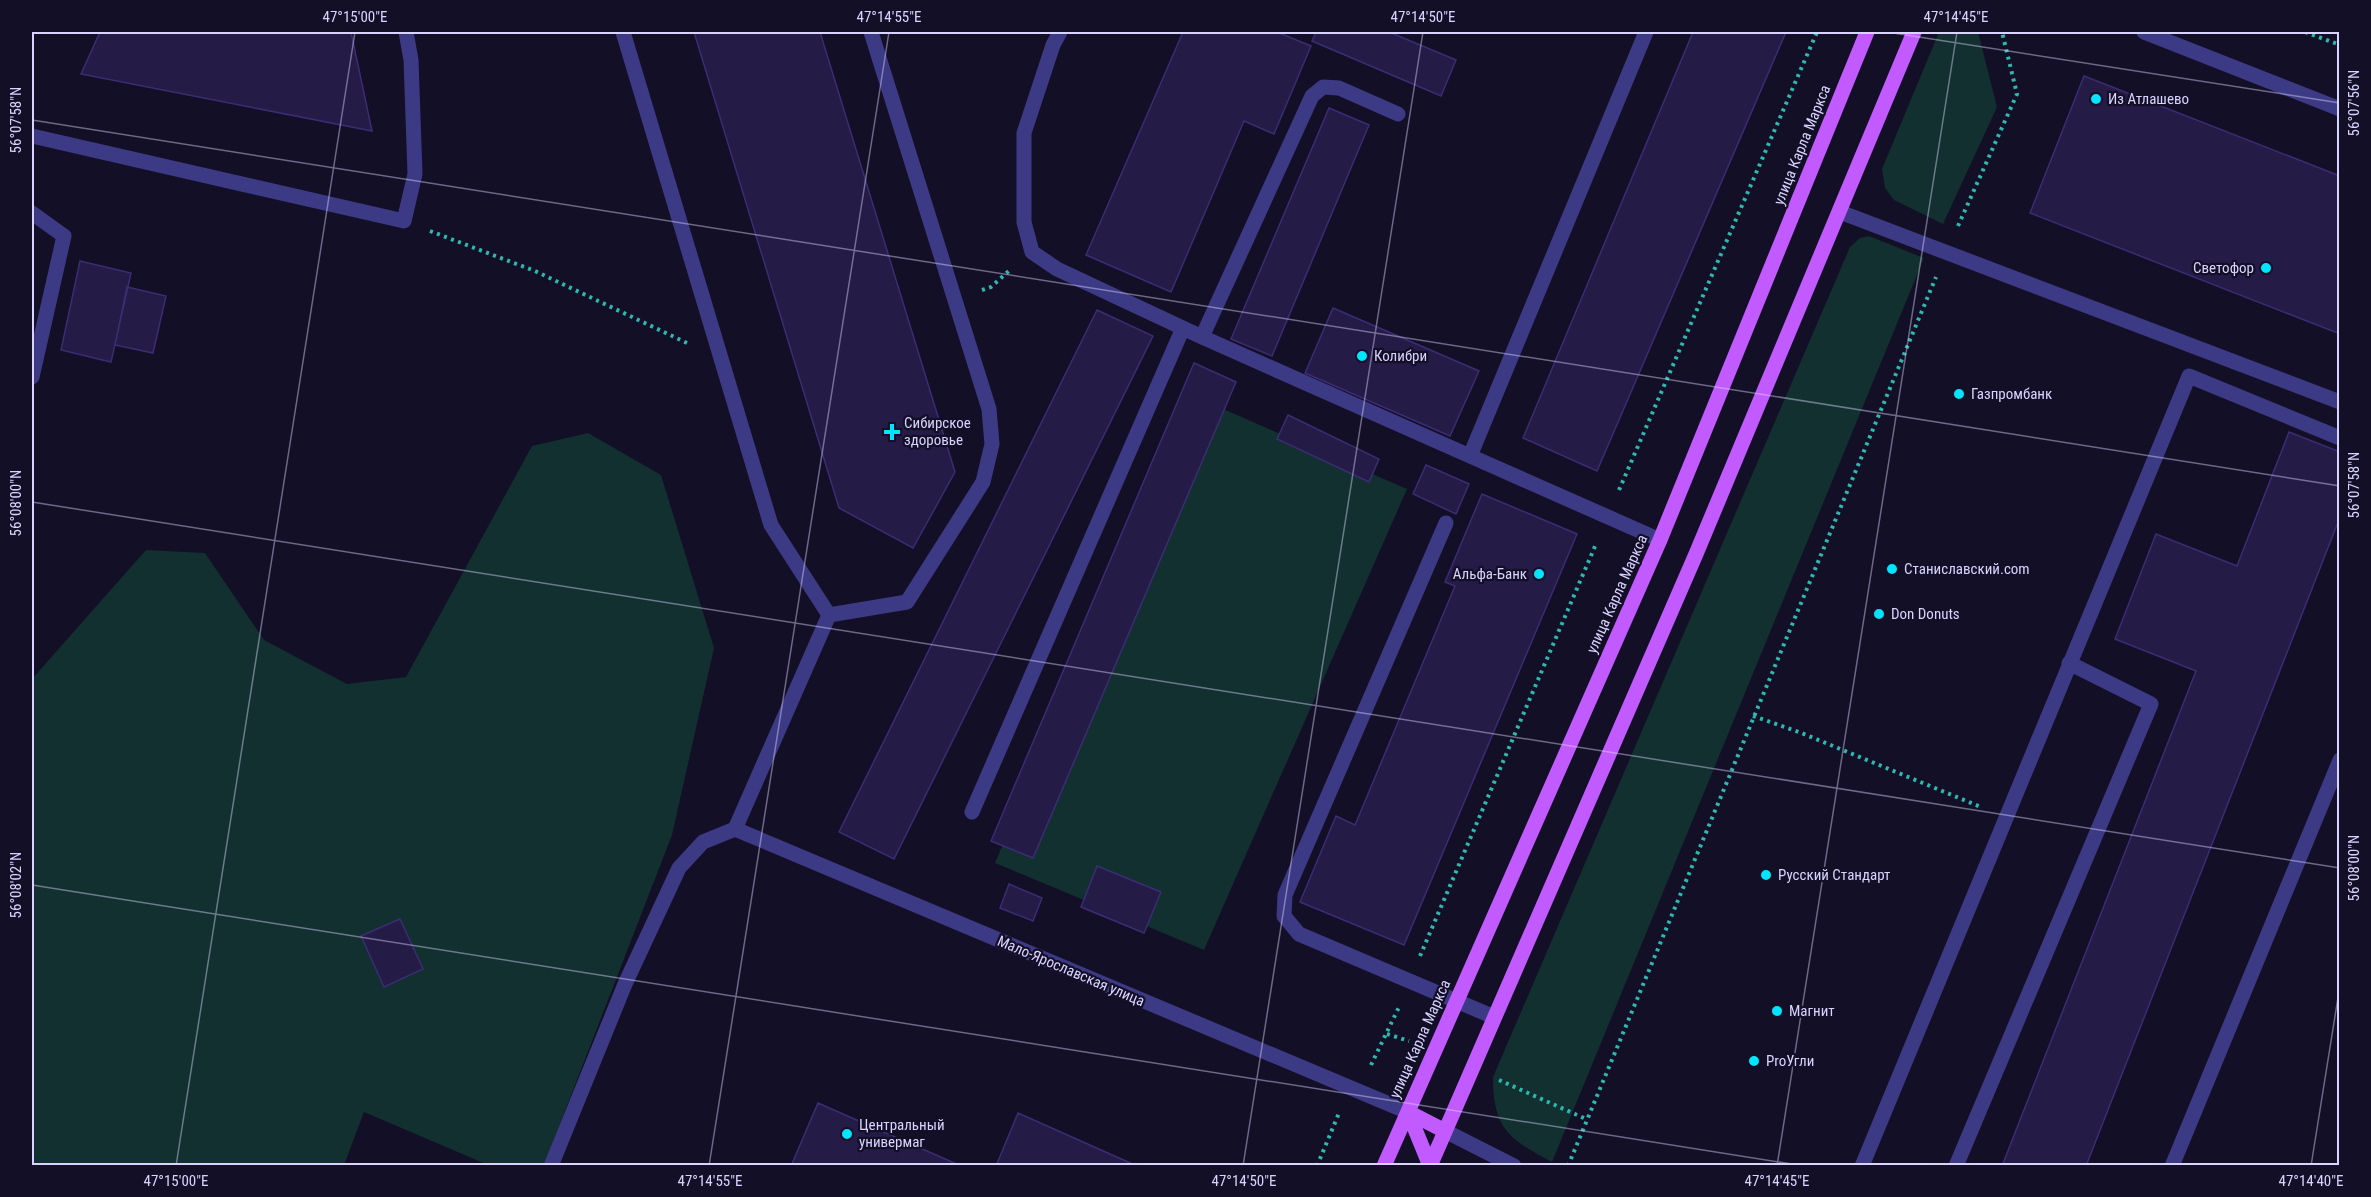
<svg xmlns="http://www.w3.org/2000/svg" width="2371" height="1197" font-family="'Roboto Condensed',sans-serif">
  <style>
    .green { fill: #12302f }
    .building { fill: #241b47; stroke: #3b2d73; stroke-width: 1.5 }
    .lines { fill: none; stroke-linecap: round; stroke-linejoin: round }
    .path { stroke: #2fb8b0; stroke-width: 4; stroke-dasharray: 3 4.5; stroke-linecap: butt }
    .service { stroke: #3d3a85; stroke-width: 15 }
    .minor { stroke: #3d3a85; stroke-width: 15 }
    .tertiary { stroke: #3d3a85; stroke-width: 15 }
    .primary { stroke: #c25bff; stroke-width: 15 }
    .ticks { fill: none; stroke: #d9d4ff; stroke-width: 1.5; stroke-opacity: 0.45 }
    .poi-dot { fill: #00e5ff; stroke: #130f26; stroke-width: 2 }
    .labels { text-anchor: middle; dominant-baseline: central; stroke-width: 4.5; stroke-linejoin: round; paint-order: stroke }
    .poi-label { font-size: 15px; fill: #d9d4ff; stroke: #130f26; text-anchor: start }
    .street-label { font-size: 15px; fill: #d9d4ff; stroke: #130f26 }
    .neatline { fill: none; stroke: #d9d4ff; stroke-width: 2 }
    .ticks-label { font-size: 15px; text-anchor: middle; fill: #d9d4ff }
  </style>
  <rect width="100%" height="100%" fill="#130f26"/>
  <path class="green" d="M1939,32H1978L1997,107L1943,224L1894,200L1885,188L1882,169Z
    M1869,236L1924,258L1552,1162C1509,1139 1493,1129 1493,1077L1850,247L1860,238Z
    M1191,395L1407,489L1204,950L995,863Z
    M588,433L661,475L714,648L672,835L544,1165H488L364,1112L344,1165L32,1166V679L146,550L205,553L264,640L347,684L406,677L532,446Z"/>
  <path class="building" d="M100,32H351L372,131L81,74Z
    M694,32H820L955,472L913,548L839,508Z
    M1183,32H1277L1311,46L1274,134L1244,121L1171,292L1086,255Z
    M1316,32H1389L1456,60L1441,96L1312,41Z
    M1693,32H1786L1597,471L1523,438Z
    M2084,76L2340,176V334L2030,213Z
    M1329,108L1369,125L1272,356L1231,339Z
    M80,261L131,273L111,362L61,350Z
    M127,287L166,296L153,353L115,345Z
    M1333,308L1479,371L1450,436L1305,373Z
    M1097,310L1153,336L894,859L839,832Z
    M1194,363L1236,382L1033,858L991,841Z
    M1288,415L1379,459L1369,482L1277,439Z
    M2289,432L2340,452V517L2086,1166H2002L2196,671L2115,639L2156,534L2237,566Z
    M1426,465L1469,484L1456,514L1413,494Z
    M1482,494L1577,534L1404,945L1300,902L1336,816L1355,825L1455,586L1445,582Z
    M1097,866L1161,892L1144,933L1081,907Z
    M1009,884L1042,898L1033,921L1000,908Z
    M400,919L423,969L384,987L361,936Z
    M818,1103L961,1166H791Z
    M1018,1113L1137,1166H996Z"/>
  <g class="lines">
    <path class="path" d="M2305,32L2340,45
      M1958,226L2017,94L2002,32
      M430,231L535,271L687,343
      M982,290L991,287L1010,270
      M1619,490L1817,32
      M1753,716L1799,732L1981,807
      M1420,956L1596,544
      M1387,1034L1409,1041
      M1371,1065L1399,1007
      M1499,1080L1586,1119
      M1317,1166L1339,1113
      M1568,1166L1936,277"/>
    <path class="service" d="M623,32L771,525L829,615
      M1060,32L1053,45L1024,133V222L1032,252L1057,269L1202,337L1470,456L1646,32
      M32,136L404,221L415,174L411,60L406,32
      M1840,212L2340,402
      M32,213L64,236L32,377
      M1202,337L1312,96L1323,87L1339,88L1398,114
      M1470,456L1660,540
      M1446,523L1285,895L1284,916L1299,934L1494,1017
      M972,812L1183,328
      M551,1166L625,984L679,868L703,842L735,829L829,615L907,602L983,482L992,444L989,409L871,32
      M1862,1166L2189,376L2340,438
      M1956,1166L2151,704L2069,663
      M2172,1166L2340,760"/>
    <path class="minor" d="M2144,32L2340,109
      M735,829L1408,1112"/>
    <path class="tertiary" d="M1445,1131L1514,1166"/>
    <path class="primary" d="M1408,1112L1430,1166
      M1408,1112L1445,1131
      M1384,1166L1660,540L1867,32
      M1430,1166L1696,554L1914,32"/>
  </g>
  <path class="ticks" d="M1887,32L2340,103M32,120L2340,486M32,502L2340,868M32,885L1804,1166M176,1166L355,32M709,1166L889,32M1243,1166L1423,32M1777,1166L1957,32M2311,1166L2340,985"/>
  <g class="poi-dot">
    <circle cx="2096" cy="99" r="6"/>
    <circle cx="2266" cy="268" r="6"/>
    <circle cx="1362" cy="356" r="6"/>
    <circle cx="1959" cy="394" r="6"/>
    <path d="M889 423h6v6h6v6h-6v6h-6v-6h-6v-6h6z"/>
    <circle cx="1892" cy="569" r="6"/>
    <circle cx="1539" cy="574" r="6"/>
    <circle cx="1879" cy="614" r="6"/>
    <circle cx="1766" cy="875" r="6"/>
    <circle cx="1777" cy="1011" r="6"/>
    <circle cx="1754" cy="1061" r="6"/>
    <circle cx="847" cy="1134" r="6"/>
  </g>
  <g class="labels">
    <g class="poi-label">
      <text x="2108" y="99">Из Атлашево</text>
      <text x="2254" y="268" text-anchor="end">Светофор</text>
      <text x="1374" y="356">Колибри</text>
      <text x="1971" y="394">Газпромбанк</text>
      <text x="904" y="423">Сибирское<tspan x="904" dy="17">здоровье</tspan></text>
      <text x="1904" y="569">Станиславский.com</text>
      <text x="1527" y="574" text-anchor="end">Альфа-Банк</text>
      <text x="1891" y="614">Don Donuts</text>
      <text x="1778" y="875">Русский Стандарт</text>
      <text x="1789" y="1011">Магнит</text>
      <text x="1766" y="1061">ProУгли</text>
      <text x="859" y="1125">Центральный<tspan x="859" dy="17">универмаг</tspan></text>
    </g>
    <g class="street-label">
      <text transform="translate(1802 145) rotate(-68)">улица Карла Маркса</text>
      <text transform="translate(1617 594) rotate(-66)">улица Карла Маркса</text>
      <text transform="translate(1071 971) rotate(23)">Мало-Ярославская улица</text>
      <text transform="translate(1420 1039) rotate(-66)">улица Карла Маркса</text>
    </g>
  </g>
  <rect width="2371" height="1197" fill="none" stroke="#130f26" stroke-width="66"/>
  <rect x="33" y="33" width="2305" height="1131" class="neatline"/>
  <g class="ticks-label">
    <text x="355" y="22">47°15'00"E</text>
    <text x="889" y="22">47°14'55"E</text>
    <text x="1423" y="22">47°14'50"E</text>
    <text x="1956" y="22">47°14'45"E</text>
    <text transform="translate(2354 103) rotate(-90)" y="5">56°07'56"N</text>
    <text transform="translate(16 120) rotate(-90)" y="5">56°07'58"N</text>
    <text transform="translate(2354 485) rotate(-90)" y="5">56°07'58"N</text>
    <text transform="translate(16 503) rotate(-90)" y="5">56°08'00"N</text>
    <text transform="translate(2354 868) rotate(-90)" y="5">56°08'00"N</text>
    <text transform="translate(16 885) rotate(-90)" y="5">56°08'02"N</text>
    <text x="176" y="1186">47°15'00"E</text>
    <text x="710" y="1186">47°14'55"E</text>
    <text x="1244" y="1186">47°14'50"E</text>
    <text x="1777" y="1186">47°14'45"E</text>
    <text x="2311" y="1186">47°14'40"E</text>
  </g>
</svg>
